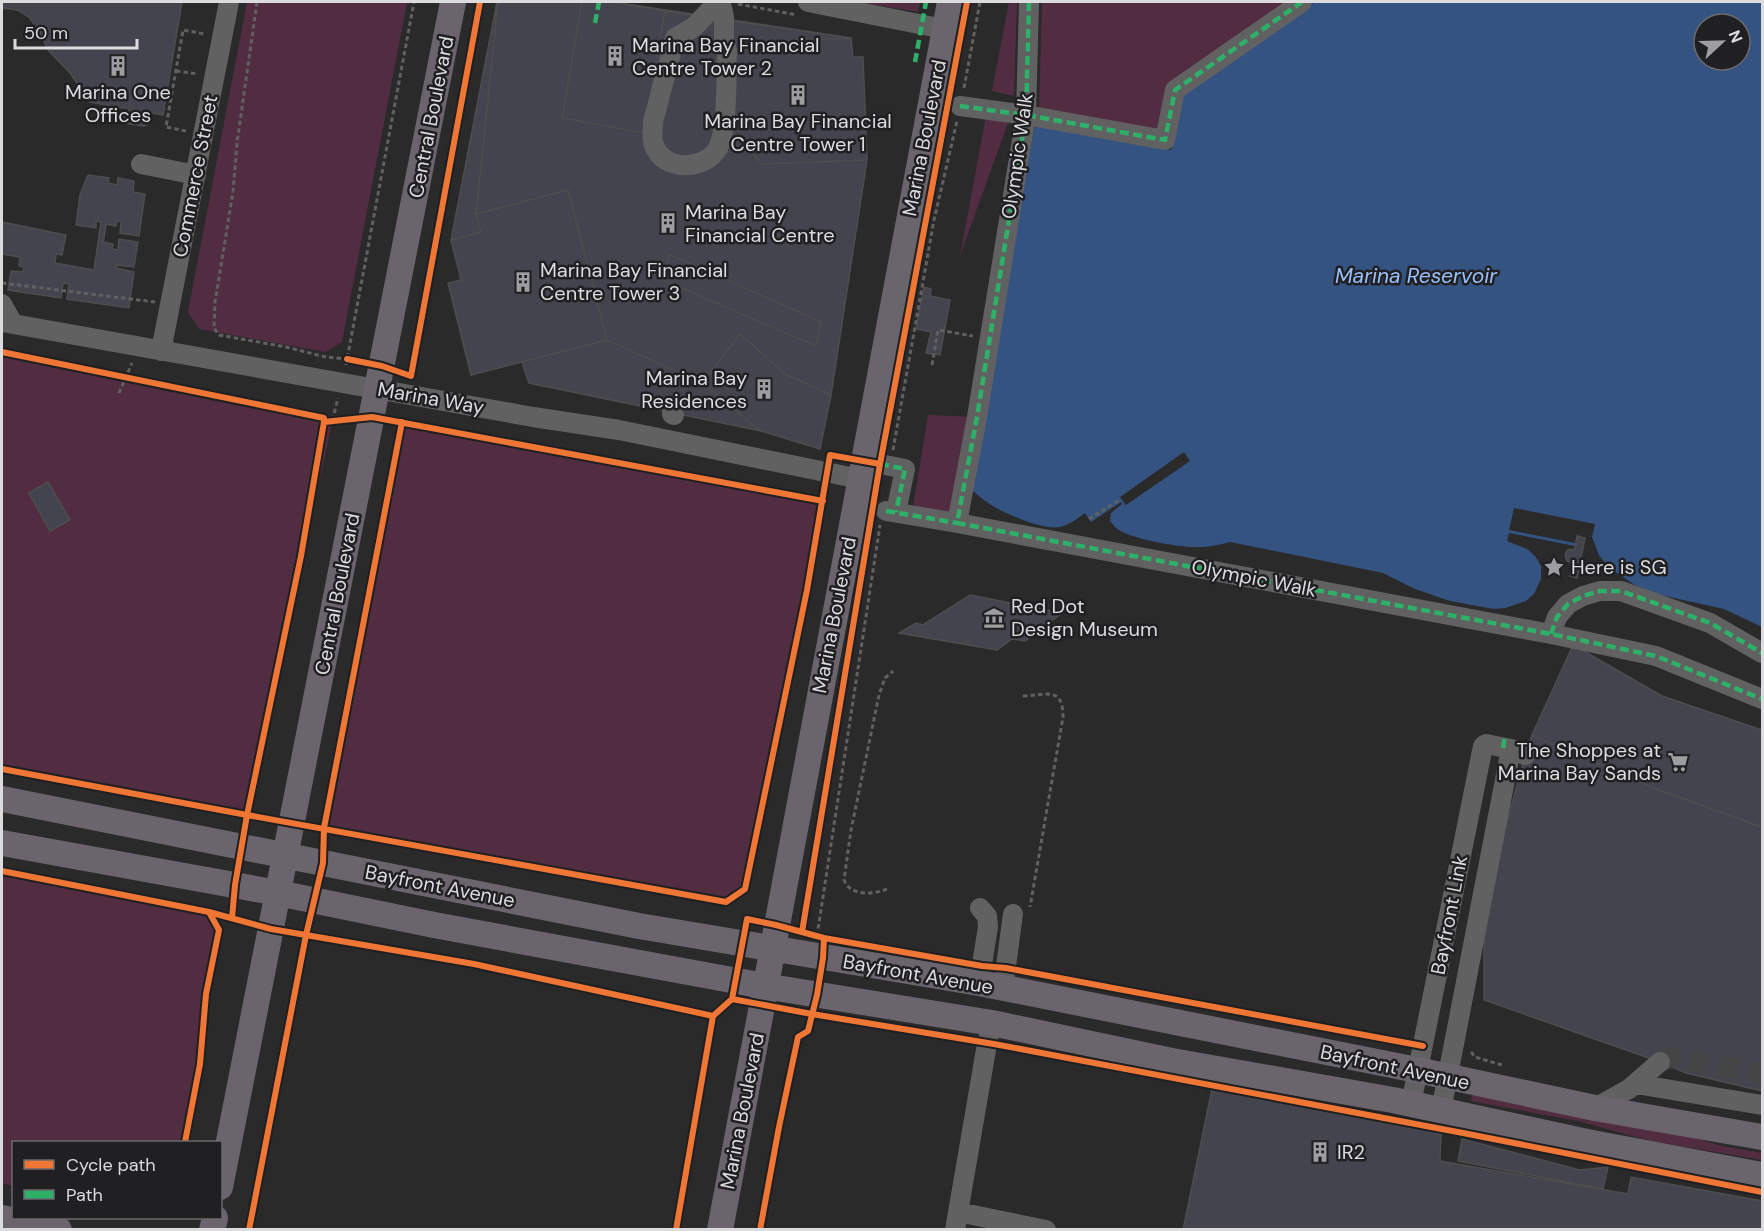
<svg xmlns="http://www.w3.org/2000/svg" width="1764" height="1231" font-family="'DM Sans',sans-serif">
  <style>
    .green { fill: #522d42 }
    .water { fill: #345381; fill-rule: evenodd }
    .pier { fill: #2a2a2b }
    .building { fill: #44444e; stroke: #4e4d4e; stroke-width: 1.5 }
    .lines { fill: none; stroke-linecap: round; stroke-linejoin: round }
    .minor-tunnel { stroke: #454546; stroke-width: 20; stroke-dasharray: 20 10; stroke-linecap: butt }
    .path { stroke: #606061; stroke-width: 3; stroke-dasharray: 4.5 3; stroke-linecap: butt }
    .minor { stroke: #616162; stroke-width: 20 }
    .major { stroke: #6a656c; stroke-width: 26 }
    .quiet { stroke: #2db169; stroke-width: 4.5; stroke-dasharray: 9 4.5; stroke-linecap: butt }
    .cycleway-casing { stroke: #201f22; stroke-width: 10 }
    .cycleway { stroke: #f07635; stroke-width: 6 }
    .labels { text-anchor: middle; dominant-baseline: central; stroke-width: 5; stroke-linejoin: round; paint-order: stroke }
    .poi-label { font-size: 20px; fill: #dcdbdd; stroke: #201f22; text-anchor: start }
    .street-label { font-size: 20px; fill: #dcdbdd; stroke: #201f22 }
    .water-label { font-size: 21px; font-style: italic; fill: #97c0fc; stroke: #201f22 }
  </style>
  <rect width="100%" height="100%" fill="#2a2a2b"/>
  <path class="green" d="M247,2H407L342,342L326,352L199,329L188,312Z
    M857,2H920L918,12Z
    M1009,2H1017L1014,96L992,91Z
    M1042,2H1289L1167,85L1159,132L1039,109Z
    M986,116L1009,120L960,256Z
    M2,350L333,418L247,815L2,771Z
    M928,415L977,417L957,523L913,507Z
    M402,422L823,499L745,889L726,902L324,828Z
    M2,874L209,914L216,930L204,990L198,1050L182,1142H14L13,1186L2,1183Z
    M1472,1094L1671,1131L1722,1146L1762,1153V1160L1651,1141L1578,1121L1471,1101Z"/>
  <path class="water" d="M1315,2H1762V627L1724,609L1656,594L1635,585L1611,569L1604,562L1599,555L1592,537L1577,534L1575,546L1509,533L1507,541L1527,549L1535,556L1541,566V579L1534,594L1526,601L1505,608L1494,609L1450,601L1415,589L1383,573L1230,542C1218,545 1206,548 1193,547C1177,547 1127,538 1116,528C1115,527 1111,522 1110,521L1111,513L1122,504L1121,502L1091,522L1085,513C1078,518 1069,525 1060,527C1044,530 1008,515 993,506C984,501 976,493 967,487L1035,124L1171,150L1182,94ZM1704,24H1740V60H1704Z"/>
  <path class="pier" d="M1184,452L1190,461L1126,505L1120,497Z
    M1514,508L1595,524L1592,537L1577,534L1575,543L1509,530Z"/>
  <path class="building" d="M2,2H182L163,115L132,109V113L147,118V125L144,126L124,123L121,120L122,116L125,112H128L129,109L90,102L70,73L48,50L39,31L29,17L18,10L2,8Z
    M497,2H582L562,118L644,133L665,11L851,38L729,42L734,133L762,164L867,160L831,395L785,374L740,334L702,383L761,431L529,383L522,362L607,340L568,190L476,214L481,232L451,240Z
    M498,2H613L851,38L853,57H863L867,160L831,395L820,449L761,431L702,383L607,340L471,375L448,283L461,280L451,240L481,232L476,214Z
    M582,2H612L665,11L644,133L562,118Z
    M851,38L853,57H863L867,160L762,164L734,133L729,42Z
    M88,175L109,178L108,183L117,185L118,178L134,181L133,192L145,194L139,236L120,233L121,222L117,221L116,226L106,224L104,238L103,242L113,244L112,249L118,250L119,239L138,242L134,267L117,265L116,268L134,272L129,308L67,299L69,284L63,283L61,298L8,290L11,271L23,272L24,267L19,266L20,257L2,254V222L66,235L62,255L56,254L55,263L94,270L101,222L96,221V228L76,225L80,195Z
    M568,190L607,340L471,375L448,283L461,280L451,240L481,232L476,214Z
    M669,254L821,322L816,346L663,280Z
    M924,287L931,289L930,296L950,300L940,355L926,353L931,332L916,329Z
    M740,334L785,374L831,395L820,449L761,431L702,383Z
    M48,482L70,520L50,531L29,493Z
    M1577,536L1585,538L1577,578L1570,576L1572,563L1567,561L1565,554L1568,550L1575,549Z
    M970,595L1062,613L1025,641L1012,639L997,650L899,633L916,623L923,625Z
    M1573,645L1662,696L1762,730V827L1656,789L1532,735Z
    M1532,735L1656,789L1762,827V1091L1686,1073L1660,1062L1484,1000V929L1492,878L1525,755Z
    M1212,1089L1441,1134L1440,1161L1628,1194L1631,1177L1762,1201V1230H1183Z
    M1462,1139L1580,1170L1608,1167L1603,1189L1458,1161Z"/>
  <g class="lines">
    <path class="minor-tunnel" d="M1660,1062L1670,1058L1762,1073"/>
    <path class="path" d="M257,2L237,143L233,192L215,302L214,328L219,335L286,347L326,357L347,359L362,362
      M738,4L797,15
      M176,71L198,74
      M964,88L980,2
      M186,131L166,127L183,30L205,34
      M2,283L155,302
      M346,365L414,2
      M932,365L938,330L973,336
      M411,376L480,2
      M119,393L132,363
      M324,422L333,418L338,398
      M893,450L934,220L957,121
      M1089,519L1121,499
      M1023,696C1047,695 1063,686 1063,717L1030,907
      M887,889C873,895 850,896 844,880L851,830L879,695L885,678L893,671
      M817,936L880,525
      M1471,1052L1475,1057L1502,1065"/>
    <path class="minor" d="M808,2L944,29
      M1029,2L1026,115L977,417L957,523L1551,634L1656,656L1762,699
      M714,6L694,27L675,38L653,122C653,130 651,138 654,145C663,172 705,171 718,148C728,129 726,75 727,51L724,39V17L722,8
      M960,106L1026,115L1165,140L1175,90L1302,2
      M141,164L196,175
      M2,304L13,324
      M2,322L533,417L619,430L860,479
      M161,351L229,2
      M672,414L674,415
      M880,464L905,469L896,512
      M886,511L957,523
      M1551,634L1557,617L1568,604L1583,596L1600,591H1621L1710,623L1762,653
      M979,983L988,927L987,916L980,908
      M1003,988L1013,914
      M1636,1084L1762,1105
      M1411,1104L1483,746L1486,744L1511,749L1525,755
      M1595,1108L1629,1089L1660,1062
      M1441,1111L1511,749
      M958,1212L1046,1230
      M955,1230L987,1044L992,1023"/>
    <path class="major" d="M2,799L639,926L979,983L1417,1070L1595,1108L1762,1137
      M2,843L278,893L434,925L764,986L992,1023L1172,1061L1393,1100L1587,1142L1762,1175
      M220,1187L453,2
      M2,1218L59,1230
      M212,1230L215,1218
      M720,1230L950,2"/>
    <path class="quiet" d="M1029,2L1026,115L977,417L957,523L1551,634L1656,656L1762,699
      M595,23L599,2
      M915,62L926,2
      M960,106L1026,115L1165,140L1175,90L1302,2
      M880,464L905,469L896,512
      M886,511L957,523
      M1551,634L1557,617L1568,604L1583,596L1600,591H1621L1710,623L1762,653
      M1503,748L1505,735"/>
    <g class="cycleway-casing">
      <path id="cycleway" d="M2,352L324,418V422
        M347,359L382,366L411,376L480,2
        M324,422L372,417L823,501
        M2,769L247,815L301,556L324,422
        M2,871L209,912L219,930L206,994L200,1064L185,1142
        M209,912L271,929L474,964L713,1016
        M232,918L235,885L247,815L726,902L745,889L807,590L830,455L880,464
        M802,932L880,464L967,2
        M1423,1046L1006,968L982,966L824,938L776,925L747,919L732,999L812,1014L994,1044L1463,1133L1762,1192
        M249,1230L306,935L323,863L324,828L402,422
        M676,1230L713,1016L732,999
        M760,1230L779,1127L798,1037L808,1031L817,995L823,958L824,938"/>
    </g>
    <use href="#cycleway" class="cycleway"/>
  </g>
  <defs>
    <g id="building-bare" transform="scale(1.62)"><path d="M-4-6H4V6H1V3H-1V6H-4ZM-2.5-4.3h1.7v1.8h-1.7ZM.8-4.3h1.7v1.8H.8ZM-2.5-1h1.7V.8h-1.7ZM.8-1h1.7V.8H.8Z" fill="#9e9d9f" stroke="#201f22" stroke-width="2.5" paint-order="stroke"/></g>
    <g id="sight-bare" transform="scale(1.62)"><path d="M0-6L1.8-2.2L6-1.7L2.9 1.2L3.7 5.4L0 3.3L-3.7 5.4L-2.9 1.2L-6-1.7L-1.8-2.2Z" fill="#9e9d9f" stroke="#201f22" stroke-width="2.5" paint-order="stroke"/></g>
    <g id="museum-bare" transform="scale(1.62)"><path d="M0-6L6-3V-2H-6V-3ZM-5-1h2V3h-2ZM-1-1h2V3h-2ZM3-1h2V3H3ZM-6 4H6V6H-6Z" fill="#9e9d9f" stroke="#201f22" stroke-width="2.5" paint-order="stroke"/></g>
    <g id="supermarket-bare" transform="scale(1.62)"><path d="M-6-5.5h2.5l.6 2H6L4.5 2H-2.5L-4.4-4H-6ZM-1.5 3.2a1.3 1.3 0 1 0 .1 0ZM3 3.2a1.3 1.3 0 1 0 .1 0Z" fill="#9e9d9f" stroke="#201f22" stroke-width="2.5" paint-order="stroke"/></g>
  </defs>
  <g fill-rule="evenodd">
    <use href="#building-bare" x="615" y="56"/>
    <use href="#building-bare" x="118" y="66"/>
    <use href="#building-bare" x="798" y="95"/>
    <use href="#building-bare" x="668" y="223"/>
    <use href="#building-bare" x="523" y="282"/>
    <use href="#building-bare" x="764" y="389"/>
    <use href="#sight-bare" x="1554" y="567"/>
    <use href="#museum-bare" x="994" y="618"/>
    <use href="#supermarket-bare" x="1678" y="762"/>
    <use href="#building-bare" x="1320" y="1152"/>
  </g>
  <g class="labels">
    <g class="poi-label">
      <text x="632" y="45">Marina Bay Financial<tspan x="632" dy="23">Centre Tower 2</tspan></text>
      <text x="118" y="92" text-anchor="middle">Marina One<tspan x="118" dy="23">Offices</tspan></text>
      <text x="798" y="121" text-anchor="middle">Marina Bay Financial<tspan x="798" dy="23">Centre Tower 1</tspan></text>
      <text x="685" y="212">Marina Bay<tspan x="685" dy="23">Financial Centre</tspan></text>
      <text x="540" y="270">Marina Bay Financial<tspan x="540" dy="23">Centre Tower 3</tspan></text>
      <text x="747" y="378" text-anchor="end">Marina Bay<tspan x="747" dy="23">Residences</tspan></text>
      <text x="1571" y="567">Here is SG</text>
      <text x="1011" y="606">Red Dot<tspan x="1011" dy="23">Design Museum</tspan></text>
      <text x="1661" y="750" text-anchor="end">The Shoppes at<tspan x="1661" dy="23">Marina Bay Sands</tspan></text>
      <text x="1337" y="1152">IR2</text>
    </g>
    <g class="street-label">
      <text transform="translate(431 117) rotate(-79)">Central Boulevard</text>
      <text transform="translate(924 138) rotate(-79)">Marina Boulevard</text>
      <text transform="translate(1017 156) rotate(-82)">Olympic Walk</text>
      <text transform="translate(195 176) rotate(-79)">Commerce Street</text>
      <text transform="translate(431 398) rotate(10)">Marina Way</text>
      <text transform="translate(1254 578) rotate(11)">Olympic Walk</text>
      <text transform="translate(337 594) rotate(-79)">Central Boulevard</text>
      <text transform="translate(834 615) rotate(-79)">Marina Boulevard</text>
      <text transform="translate(440 886) rotate(11)">Bayfront Avenue</text>
      <text transform="translate(1449 915) rotate(-79)">Bayfront Link</text>
      <text transform="translate(918 974) rotate(10)">Bayfront Avenue</text>
      <text transform="translate(1395 1067) rotate(12)">Bayfront Avenue</text>
      <text transform="translate(742 1111) rotate(-79)">Marina Boulevard</text>
    </g>
    <g class="water-label">
      <text x="1416" y="276">Marina Reservoir</text>
    </g>
  </g>
  <rect width="1764" height="1231" fill="none" stroke="#dcdbdd" stroke-width="6"/>
  <rect x="12" y="1141" width="210" height="78" fill="#201f22" stroke="#6b6a6d" stroke-width="1.5"/>
  <rect x="24" y="1160" width="30" height="9" fill="#f07635" stroke="#6b6a6d" stroke-width="1.5"/>
  <text x="66" y="1171" font-size="18" fill="#dcdbdd">Cycle path</text>
  <rect x="24" y="1190" width="30" height="9" fill="#2db169" stroke="#6b6a6d" stroke-width="1.5"/>
  <text x="66" y="1201" font-size="18" fill="#dcdbdd">Path</text>
  <g transform="translate(1722 42) rotate(68)"><circle r="28" fill="#201f22" stroke="#6b6a6d" stroke-width="1.5"/>
  <path d="M0-4.5L10 22L0 15L-10 22Z" fill="#9e9d9f"/>
  <text y="-9" font-size="16" font-weight="bold" text-anchor="middle" fill="#dcdbdd">N</text>
  </g>
  <path d="M15 39v9h122v-9" fill="none" stroke="#dcdbdd" stroke-width="3"/>
  <text x="24" y="39" font-size="18" fill="#dcdbdd" stroke="#201f22" stroke-width="4.5" paint-order="stroke">50 m</text>
</svg>
